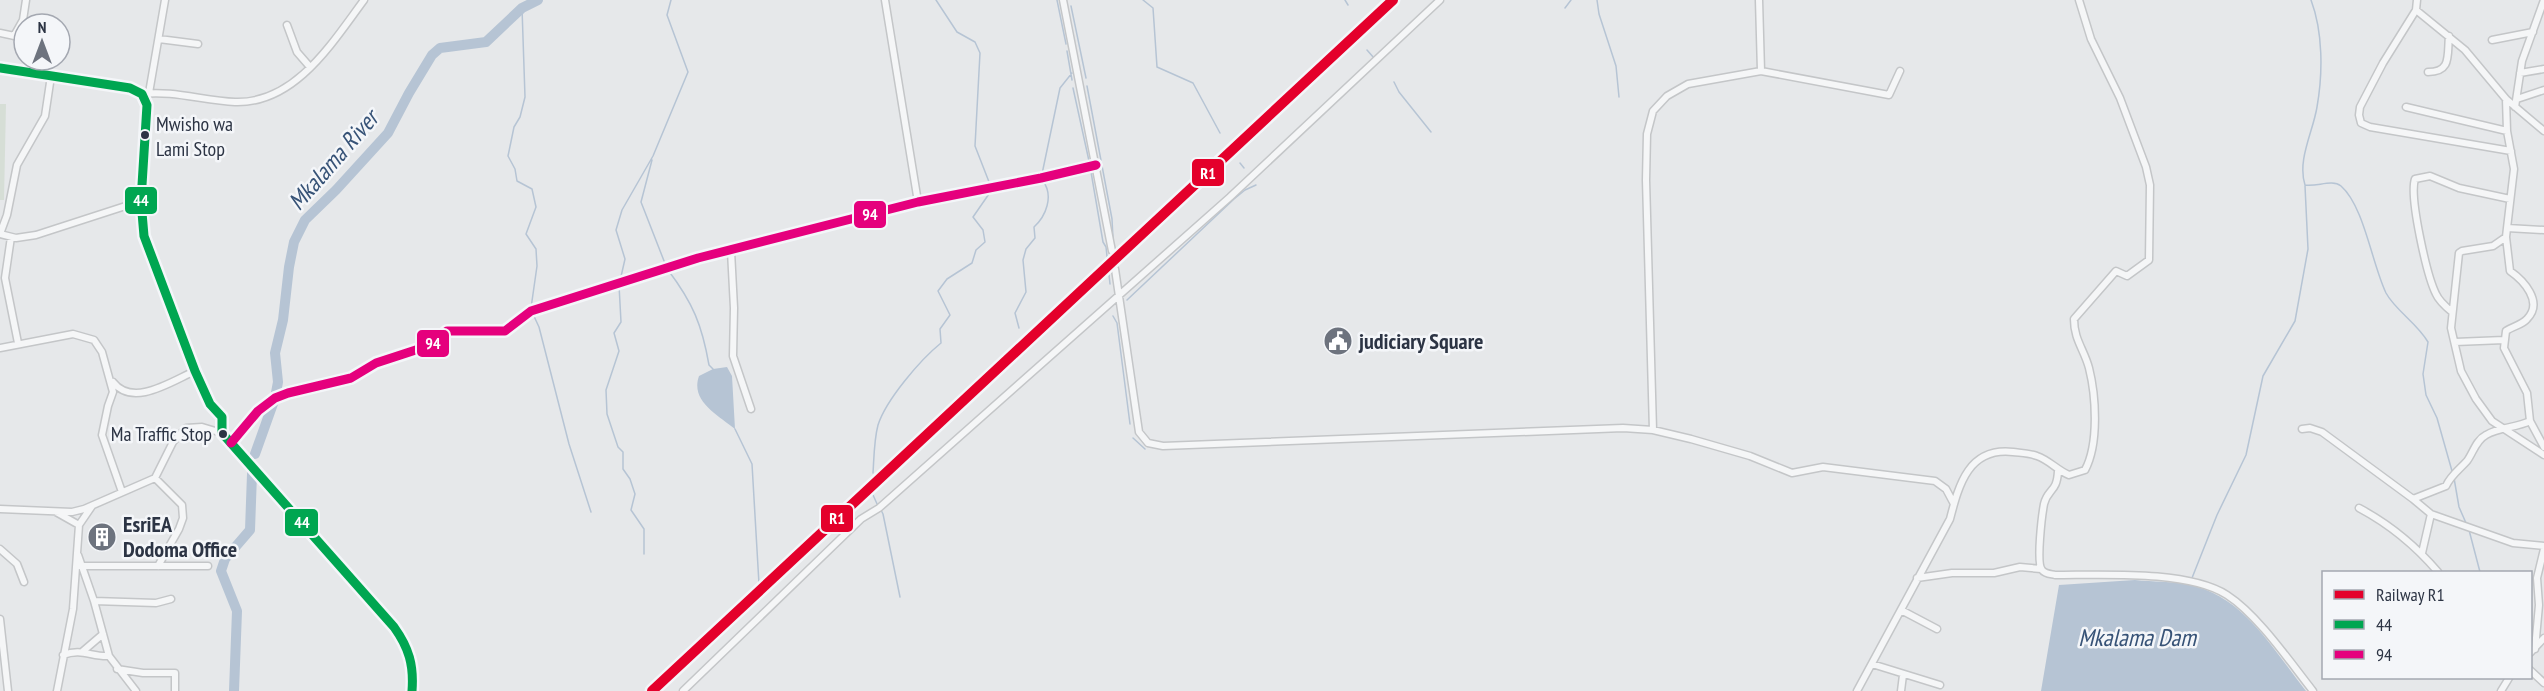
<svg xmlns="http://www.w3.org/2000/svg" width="2544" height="691" font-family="'PT Sans Narrow',sans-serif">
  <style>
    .green { fill: #d6ded6 }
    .water { fill: #b6c4d4 }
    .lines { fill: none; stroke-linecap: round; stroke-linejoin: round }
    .stream { stroke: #b6c4d4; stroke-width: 1.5 }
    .river { stroke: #b6c4d4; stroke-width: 10 }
    .minor-tunnel { stroke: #c1c4c9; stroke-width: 6; stroke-dasharray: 6 3; stroke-linecap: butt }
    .minor-casing { stroke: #c4c6c8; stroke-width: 9 }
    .tertiary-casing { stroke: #c4c6c8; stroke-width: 10 }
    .minor { stroke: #f5f6f7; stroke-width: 6 }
    .tertiary { stroke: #f5f6f7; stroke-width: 8 }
    .bus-1-casing { stroke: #f4f6f9; stroke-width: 14 }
    .bus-2-casing { stroke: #f4f6f9; stroke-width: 14 }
    .bus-1 { stroke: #00a651; stroke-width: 9 }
    .bus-2 { stroke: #e5007d; stroke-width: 9 }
    .rail-1-casing { stroke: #f4f6f9; stroke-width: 15 }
    .rail-1 { stroke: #e4002b; stroke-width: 10 }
    .bus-dot { fill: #2c3444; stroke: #f4f6f9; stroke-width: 2 }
    .labels { text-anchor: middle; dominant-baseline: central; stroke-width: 5; stroke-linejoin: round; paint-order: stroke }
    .bus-label { font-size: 20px; fill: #2c3444; stroke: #f4f6f9; text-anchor: start }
    .poi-label { font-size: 22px; font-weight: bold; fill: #2c3444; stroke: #f4f6f9; text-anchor: start }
    .water-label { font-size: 24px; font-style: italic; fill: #375377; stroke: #f4f6f9 }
    .line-badge { stroke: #f4f6f9; stroke-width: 2 }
    .badge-label { font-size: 16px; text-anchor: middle; font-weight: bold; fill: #fff }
  </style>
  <rect width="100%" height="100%" fill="#e6e8ea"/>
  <path class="green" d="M0,104H6L4,200H0Z"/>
  <path class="water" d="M727,367L732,376L735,429C718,415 690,401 699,376L713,369Z
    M2135,580C2153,582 2172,581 2190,585C2244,596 2274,651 2306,691H2041L2059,585Z"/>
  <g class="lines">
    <path class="stream" d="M936,0L957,32L975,42L980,53L975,146L991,187
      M1057,0L1066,44
      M1143,0L1153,8L1157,67L1193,83L1220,133
      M1345,0L1348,5
      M1597,0L1599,14L1616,66L1619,97
      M2311,0C2323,32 2323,73 2317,107C2313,132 2297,160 2305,185C2317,187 2332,179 2341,186C2364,206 2372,264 2386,293C2395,310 2417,323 2428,342L2423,374L2426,395L2437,418L2452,471
      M1071,6L1086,78
      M522,8L525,97L520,117L514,127L508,156L515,169L517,181L532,189L536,207L526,234L536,249L537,266L531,308
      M1565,8L1571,0
      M1367,50L1374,58
      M1067,51L1072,80
      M1394,82L1399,92L1431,132
      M1087,86L1112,219L1113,239
      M1073,88L1089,161
      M652,160L641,202L666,266
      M1240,163L1244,168
      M1091,172L1103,242L1106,247L1110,284
      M1042,174L1060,88L1072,73
      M1115,252L1117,268
      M668,270C693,303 702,325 709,365L713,369
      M620,281L625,259L616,230L622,210L653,156L688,72L667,15L671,0
      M619,285L621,322L614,333L619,351L606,390L607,414L618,447L623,452V469L630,479L635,494L631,510L644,529V554
      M1127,300L1234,199L1245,190L1256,185
      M532,312L539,327L569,444L591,512
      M1113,316L1117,323L1130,424
      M1019,328L1015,313L1026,292L1023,260L1026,249L1035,238L1034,227C1046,216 1054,196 1043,181
      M735,429L752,464L759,584
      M1133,438L1145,449
      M873,473C874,458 874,440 878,425C886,400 920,360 941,343L940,329L950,315L938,291L947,279L972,263L976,250L985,242L983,230L973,217L991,191
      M2454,478L2459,507L2466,523
      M873,495L878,506
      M881,510L883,514L900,597
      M2469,530L2480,572
      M2192,578L2217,515L2246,455L2263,376L2295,321L2308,249L2305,186"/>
    <path class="river" d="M255,454L275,398L278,382L275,353L283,320L289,267L294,242L305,220L336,190L388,133L409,93L432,55L440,48L486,42L522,8L538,0
      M234,691L237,611L221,571L225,559L250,530L252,474"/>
    <path class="minor-tunnel" d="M1112,251L1115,269"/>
    <g class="minor-casing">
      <path id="minor" d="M885,0L918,202
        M1063,0L1112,251
        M1759,0L1761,71L1889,95L1900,71
        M2417,0L2416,10L2465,50L2506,99L2544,131
        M2416,10L2383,63L2360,107L2359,115L2361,123L2370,127L2511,151
        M287,25L297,52L310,67
        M0,33L24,38
        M14,36L23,20L26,0
        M159,39L198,44
        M2492,40L2533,32
        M2428,72C2452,72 2447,55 2449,36
        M2520,73L2544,69
        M149,93L165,0
        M142,94C172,90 205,101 235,102C295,104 332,43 364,0
        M2506,99L2507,131L2514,169L2507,228L2544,230
        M2517,99L2544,90
        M2406,107L2507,131
        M2515,107L2522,61L2544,0
        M2507,228L2506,237L2493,246L2462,251L2459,253L2451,328L2461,371L2476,399L2492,421L2544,455
        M0,234L7,215L17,165L45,116L51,76
        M0,234L16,238L36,235L141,201
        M11,237L5,278L18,343
        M2506,237L2510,271C2523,280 2544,302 2527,319C2522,325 2513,326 2506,331L2504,348L2527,393L2530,421L2544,447
        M731,251L734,308L733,356L751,409
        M1115,269L1139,432L1148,443L1163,446L1623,428L1653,430L1691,439L1750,456L1792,473L1823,467L1935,481L1946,489L1954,504
        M2452,312C2446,307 2439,301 2436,294C2427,276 2409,197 2415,179L2430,176L2459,188L2510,199
        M2455,342L2504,340
        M0,348L73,334L94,340L102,352L113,392L108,406L102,435L122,492
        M113,382C133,408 172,381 195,371
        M2302,429L2310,428L2322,432L2413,499
        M1653,430L1646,180L1647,134L1653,111L1667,96L1688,84L1761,71
        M231,443L258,411L275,398L288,393L351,378L376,363L431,345L447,331H505L531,311L698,258L918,202L1041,178L1096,165
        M2058,471C2057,493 2048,488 2044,504C2042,515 2036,563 2042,570C2045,574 2051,574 2055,575C2103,575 2188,570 2227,595C2258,615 2290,662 2313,691
        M155,478L182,505L183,518L179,529L158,566
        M2359,508C2391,525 2415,545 2438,572
        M0,509L72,512L84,509L155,478L173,442L186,428L202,427L222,433
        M56,512L79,525L73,609L57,691
        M2431,514L2513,543L2544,546
        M79,525L92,506
        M0,549L17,564L24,582
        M2422,553L2431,514L2413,499L2446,486C2451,475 2459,470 2467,461C2473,453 2476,440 2486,435C2499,427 2516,428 2530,421
        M78,555L94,601L109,656L136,691
        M79,566H208
        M1917,578L1952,573H1994L2020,567L2041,569
        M94,601L156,603L171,599
        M1901,610L1937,629
        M0,619L8,691
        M2535,649L2539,605L2537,578L2544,549
        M82,652L103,634
        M2530,653L2544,638
        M63,655C82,648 91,657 109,656
        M1872,664L1940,685
        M117,669L143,673H175V691
        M2530,670L2544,683
        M683,691L861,519L879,508L1230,197L1440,0
        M1857,691L1950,519C1959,484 1969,447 2013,452C2021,453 2029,453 2037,456C2049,460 2057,470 2069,475L2085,470C2099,444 2096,396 2089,368C2084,349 2074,340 2074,319L2116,271L2127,276L2149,260L2150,185L2146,167L2120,98L2091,39L2079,0
        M1901,691L1903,675
        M2501,691L2509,678"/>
    </g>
    <g class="tertiary-casing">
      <path id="tertiary" d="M0,68L130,88L142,94L147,105L141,201L144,236L195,371L210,404L222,417V433L394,627C409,648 414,665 412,691"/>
    </g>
    <use href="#minor" class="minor"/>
    <use href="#tertiary" class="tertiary"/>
    <g class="bus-1-casing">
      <path id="bus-1" d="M0,68L130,88L142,94L147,105L141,201L144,236L195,371L210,404L222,417V433L394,627C409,648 414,665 412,691"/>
    </g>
    <g class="bus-2-casing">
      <path id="bus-2" d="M231,443L258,411L275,398L288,393L351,378L376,363L431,345L447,331H505L531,311L698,258L918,202L1041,178L1096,165"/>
    </g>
    <use href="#bus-1" class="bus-1"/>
    <use href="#bus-2" class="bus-2"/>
    <g class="rail-1-casing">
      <path id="rail-1" d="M652,691L1393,0"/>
    </g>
    <use href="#rail-1" class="rail-1"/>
  </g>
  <defs>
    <g id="civic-disc" transform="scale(1.5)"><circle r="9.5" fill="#6d737e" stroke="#f4f6f9"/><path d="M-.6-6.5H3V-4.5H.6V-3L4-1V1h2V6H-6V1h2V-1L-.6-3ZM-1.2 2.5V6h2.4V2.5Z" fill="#fff"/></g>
    <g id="building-disc" transform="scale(1.5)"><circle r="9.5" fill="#6d737e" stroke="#f4f6f9"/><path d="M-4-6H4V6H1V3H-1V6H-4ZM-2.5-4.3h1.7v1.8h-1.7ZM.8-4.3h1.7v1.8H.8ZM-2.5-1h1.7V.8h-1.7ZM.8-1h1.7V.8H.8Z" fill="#fff"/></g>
  </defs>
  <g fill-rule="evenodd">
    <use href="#civic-disc" x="1338" y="341"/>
    <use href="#building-disc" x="102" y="537"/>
  </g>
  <g class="bus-dot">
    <circle cx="145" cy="135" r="5"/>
    <circle cx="223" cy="434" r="5"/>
  </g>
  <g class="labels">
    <g class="bus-label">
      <text x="156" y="124">Mwisho wa<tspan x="156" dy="25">Lami Stop</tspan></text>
      <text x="212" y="434" text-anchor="end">Ma Traffic Stop</text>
    </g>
    <g class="poi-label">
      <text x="1359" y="341">judiciary Square</text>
      <text x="123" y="524">EsriEA<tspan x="123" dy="25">Dodoma Office</tspan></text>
    </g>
    <g class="water-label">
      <text transform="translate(333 160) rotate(-49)">Mkalama River</text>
      <text x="2137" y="637">Mkalama Dam</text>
    </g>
  </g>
  <g class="line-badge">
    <rect x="1191" y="158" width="34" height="29" rx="6" fill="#e4002b"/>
    <rect x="124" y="186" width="34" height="29" rx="6" fill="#00a651"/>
    <rect x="853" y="200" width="34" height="29" rx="6" fill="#e5007d"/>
    <rect x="416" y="329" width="34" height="29" rx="6" fill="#e5007d"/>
    <rect x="820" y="504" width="34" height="29" rx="6" fill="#e4002b"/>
    <rect x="284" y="508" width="35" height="29" rx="6" fill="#00a651"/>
  </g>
  <g class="badge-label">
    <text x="1208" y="179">R1</text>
    <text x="141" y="206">44</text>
    <text x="870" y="220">94</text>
    <text x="433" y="349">94</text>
    <text x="837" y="524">R1</text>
    <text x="302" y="528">44</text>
  </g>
  <rect x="2322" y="571" width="210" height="108" fill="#f4f6f9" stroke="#a4a8b1" stroke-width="1.5"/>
  <rect x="2334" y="590" width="30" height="9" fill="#e4002b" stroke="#a4a8b1" stroke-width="1.5"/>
  <text x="2376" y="601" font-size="18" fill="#2c3444">Railway R1</text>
  <rect x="2334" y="620" width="30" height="9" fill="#00a651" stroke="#a4a8b1" stroke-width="1.5"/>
  <text x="2376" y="631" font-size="18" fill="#2c3444">44</text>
  <rect x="2334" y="650" width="30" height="9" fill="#e5007d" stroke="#a4a8b1" stroke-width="1.5"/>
  <text x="2376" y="661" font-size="18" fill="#2c3444">94</text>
  <g transform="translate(42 42)"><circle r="28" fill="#f4f6f9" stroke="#a4a8b1" stroke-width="1.5"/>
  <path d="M0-4.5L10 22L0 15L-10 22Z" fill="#6d737e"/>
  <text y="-9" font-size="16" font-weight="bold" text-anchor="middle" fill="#2c3444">N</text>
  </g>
</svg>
